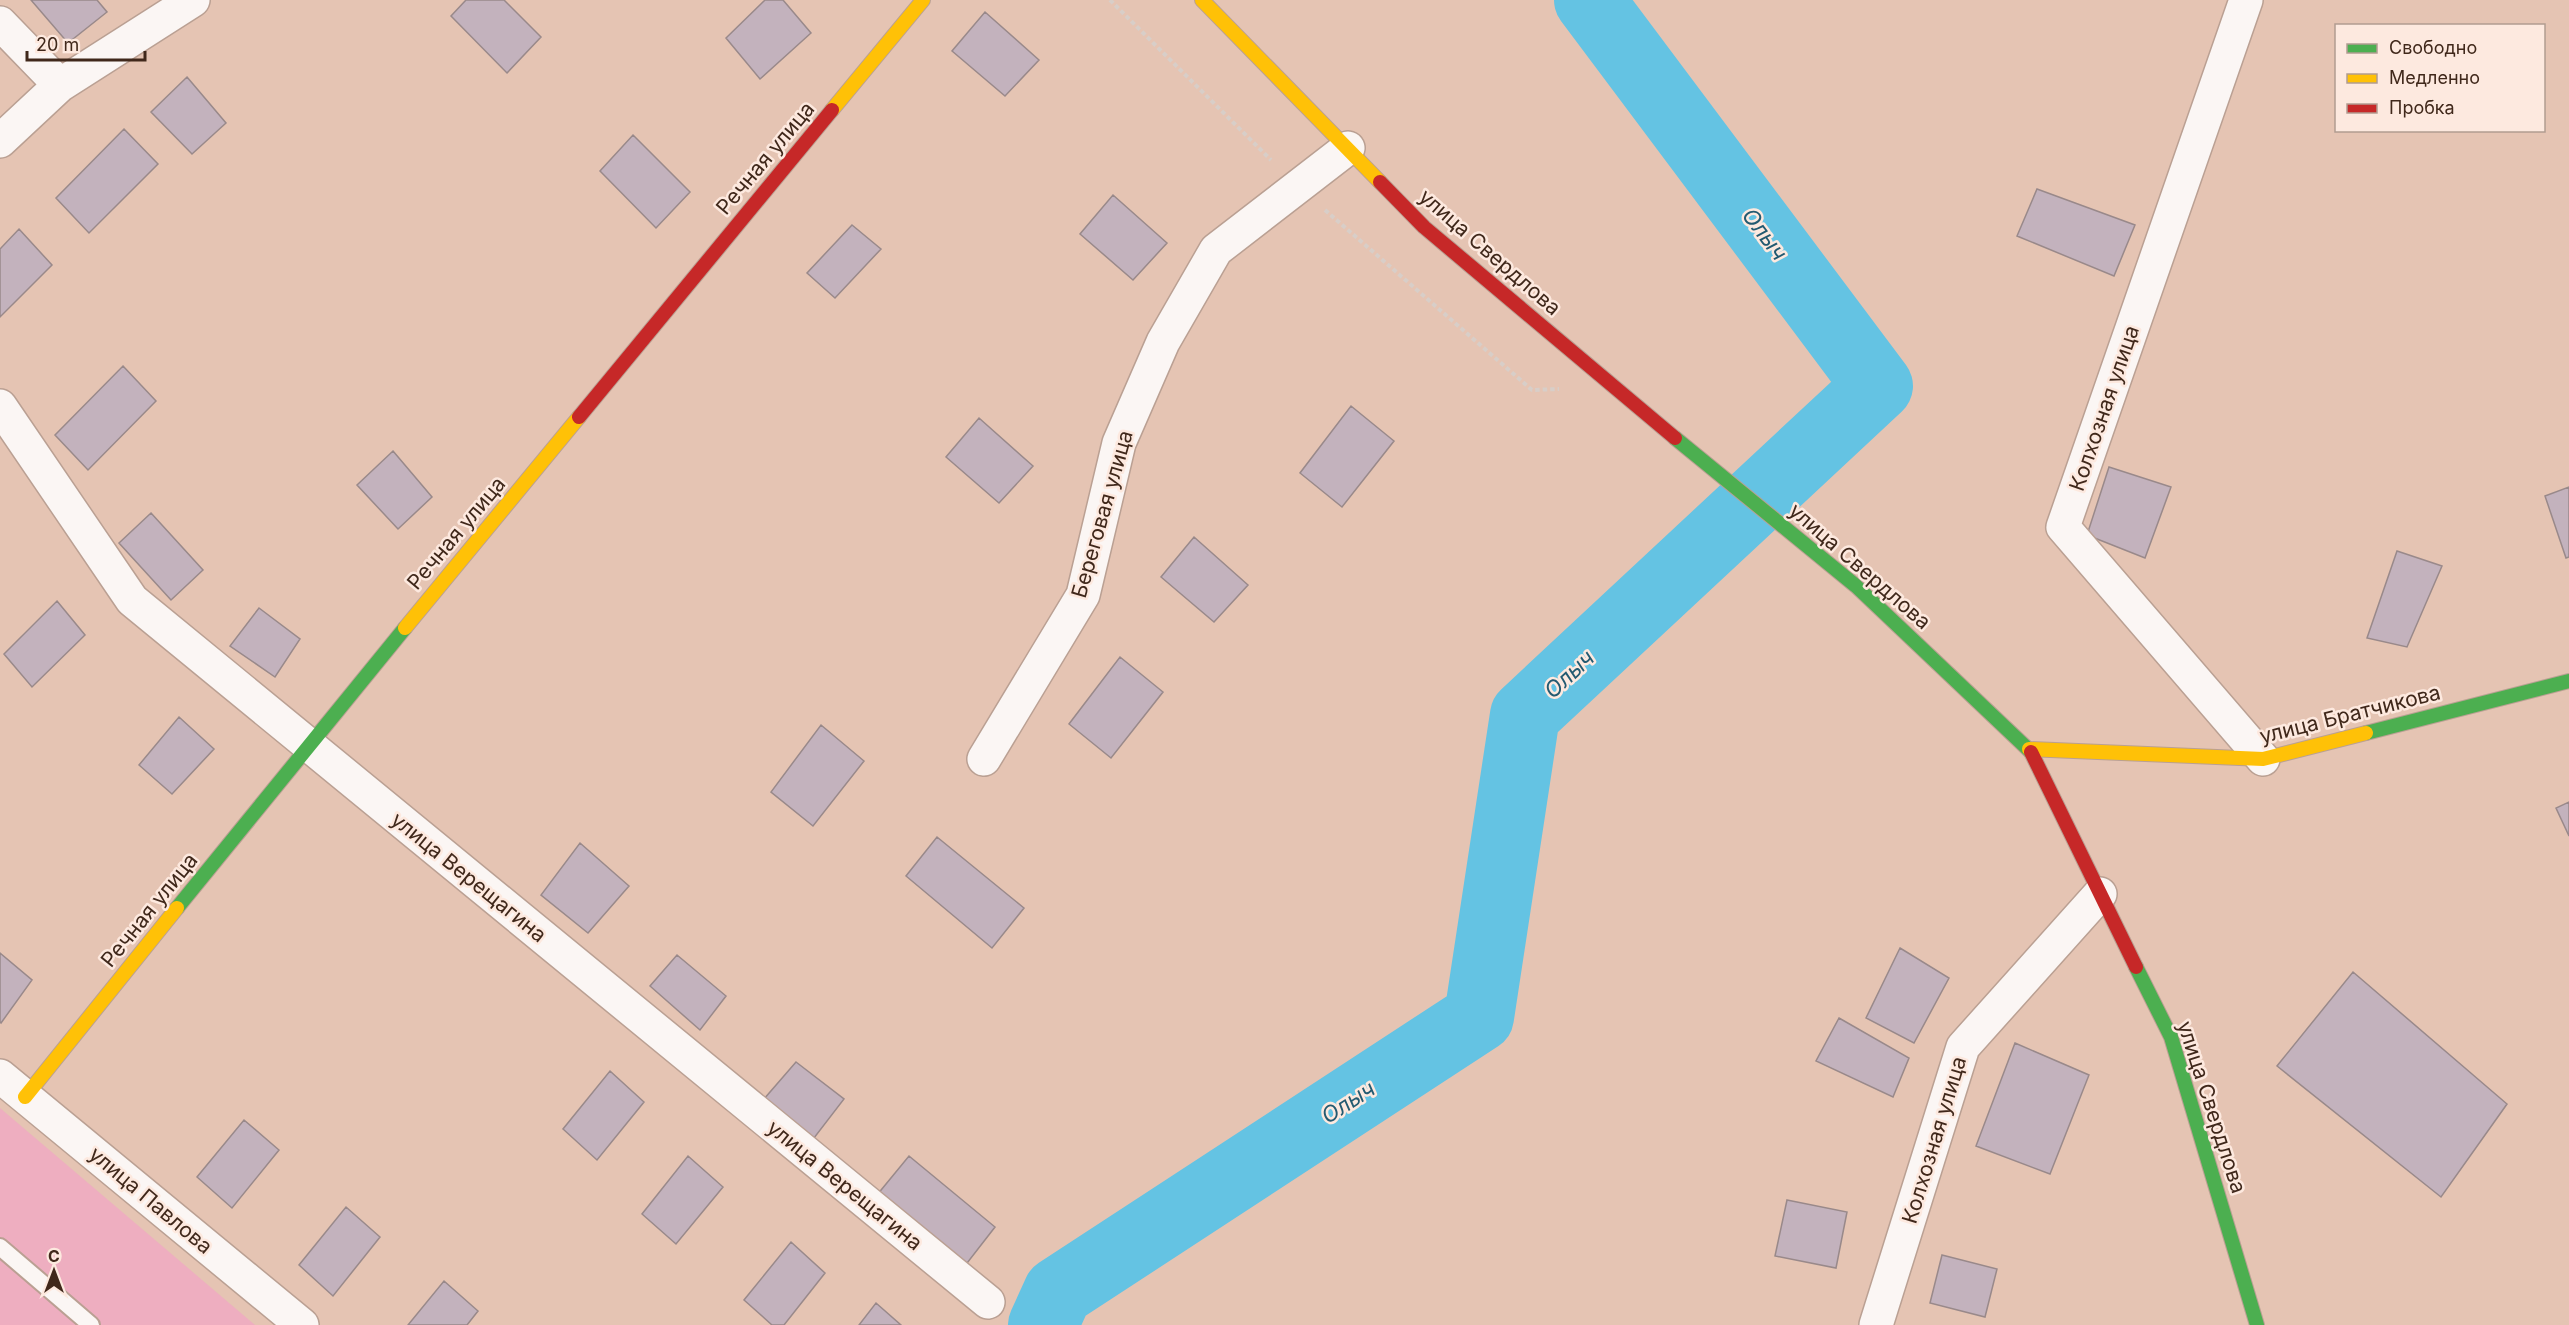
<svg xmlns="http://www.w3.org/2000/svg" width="2569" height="1325" font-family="Inter,sans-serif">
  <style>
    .green { fill: #eeaec0 }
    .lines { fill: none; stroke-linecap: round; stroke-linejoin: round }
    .river { stroke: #64c3e3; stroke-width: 70 }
    .building { fill: #c3b2bd; stroke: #99898a; stroke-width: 1.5 }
    .lane-casing { stroke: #baa093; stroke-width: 20 }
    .street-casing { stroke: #baa093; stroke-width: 36 }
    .fast-casing { stroke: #baa093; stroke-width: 16 }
    .slow-casing { stroke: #baa093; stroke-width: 16 }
    .jam-casing { stroke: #baa093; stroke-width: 16 }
    .path { stroke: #d8cec8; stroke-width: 4; stroke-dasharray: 4.5 3; stroke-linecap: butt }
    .lane { stroke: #fbf6f4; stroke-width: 16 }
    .street { stroke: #fbf6f4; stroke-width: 33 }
    .fast { stroke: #4caf50; stroke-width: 14 }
    .slow { stroke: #ffc107; stroke-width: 14 }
    .jam { stroke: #c62828; stroke-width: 14 }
    .labels { text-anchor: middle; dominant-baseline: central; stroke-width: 5; stroke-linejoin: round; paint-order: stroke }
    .street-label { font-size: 21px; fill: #40281b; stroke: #fde9df }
    .water-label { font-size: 22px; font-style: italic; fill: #235a71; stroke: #fde9df }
  </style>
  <rect width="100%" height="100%" fill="#e5c4b3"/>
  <path class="green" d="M0,1108L255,1325H0Z"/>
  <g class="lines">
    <path class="river" d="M1043,1325L1058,1292L1479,1017L1525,715L1878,386L1589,0"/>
  </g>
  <path class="building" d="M31,0H97L107,12L68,43Z
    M466,0H504L541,37L507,73L451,16Z
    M765,0H783L811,33L760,79L726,38Z
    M985,12L1039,60L1005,96L952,51Z
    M187,77L226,123L192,154L151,112Z
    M124,129L158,164L89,233L56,198Z
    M633,135L690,192L656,228L600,171Z
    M2037,189L2135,225L2114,276L2017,236Z
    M1113,195L1167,243L1133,280L1080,234Z
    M852,225L881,249L835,298L807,273Z
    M19,229L52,265L0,317V249Z
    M123,366L156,401L88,470L55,435Z
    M1351,406L1394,441L1342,507L1300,473Z
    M979,418L1033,466L999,503L946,457Z
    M393,451L432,497L398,529L357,485Z
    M2109,467L2171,487L2145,558L2087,535Z
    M2569,487V557L2566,558L2545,496Z
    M151,513L203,570L171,600L119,543Z
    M1194,537L1248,585L1214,622L1161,577Z
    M2397,551L2442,566L2407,647L2367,638Z
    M57,601L85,635L32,687L4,654Z
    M259,608L300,639L275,677L230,646Z
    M1120,657L1163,692L1111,758L1069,724Z
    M179,717L214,749L172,794L139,765Z
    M821,725L864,761L813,826L771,792Z
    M2569,802V836L2556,808Z
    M937,837L1024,908L992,948L906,876Z
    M580,843L629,886L588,933L541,895Z
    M1900,948L1949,978L1914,1043L1866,1018Z
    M0,953L32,980L1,1023L0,1022Z
    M677,955L726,996L700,1030L650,986Z
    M2353,972L2507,1104L2441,1197L2277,1066Z
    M1839,1018L1909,1058L1893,1097L1816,1061Z
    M2015,1043L2089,1075L2050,1174L1976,1146Z
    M796,1062L844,1099L814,1138L764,1099Z
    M610,1071L644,1102L597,1160L563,1129Z
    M244,1120L279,1150L232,1208L197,1177Z
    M688,1156L723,1187L676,1244L642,1214Z
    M909,1156L995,1227L964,1267L877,1195Z
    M1787,1200L1847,1212L1836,1268L1775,1256Z
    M346,1207L380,1237L333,1296L299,1265Z
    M791,1242L825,1273L784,1325H772L744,1300Z
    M1942,1255L1997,1269L1985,1317L1930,1303Z
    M444,1281L478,1311L467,1325H408Z
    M876,1303L901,1325H859Z"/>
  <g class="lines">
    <g class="lane-casing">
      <path id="lane" d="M0,1247L91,1325"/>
    </g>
    <g class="street-casing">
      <path id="street" d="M2246,0L2063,527L2263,759
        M0,23L60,85
        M0,141L60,85L193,0
        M0,406L132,600L988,1302
        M984,759L1083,595L1119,443L1163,342L1216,250L1348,148
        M0,1076L302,1325
        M1876,1325L1963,1047L2100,894"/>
    </g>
    <g class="fast-casing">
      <path id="fast" d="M1675,438L1856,586L2031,752
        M2366,733L2569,681
        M177,908L405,628
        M2136,967L2171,1037L2257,1325"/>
    </g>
    <g class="slow-casing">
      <path id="slow" d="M1202,0L1380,182
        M832,110L923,0
        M405,628L579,417
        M2029,749L2263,759L2366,733
        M25,1097L177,908"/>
    </g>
    <g class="jam-casing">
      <path id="jam" d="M1380,182L1424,227L1675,438
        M579,417L832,110
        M2031,752L2136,967"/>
    </g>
    <path class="path" d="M1110,0L1271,160
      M1325,210L1532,390L1559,389"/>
    <use href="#lane" class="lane"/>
    <use href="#street" class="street"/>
    <use href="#fast" class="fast"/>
    <use href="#slow" class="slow"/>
    <use href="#jam" class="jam"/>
  </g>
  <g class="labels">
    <g class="street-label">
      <text transform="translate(765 158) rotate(-50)">Речная улица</text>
      <text transform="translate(1490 252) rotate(41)">улица Свердлова</text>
      <text transform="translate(2104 408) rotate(-71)">Колхозная улица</text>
      <text transform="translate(1102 514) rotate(-74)">Береговая улица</text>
      <text transform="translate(456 533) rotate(-50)">Речная улица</text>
      <text transform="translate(1860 566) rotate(41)">улица Свердлова</text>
      <text transform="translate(2350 714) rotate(-14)">улица Братчикова</text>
      <text transform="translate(469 877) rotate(39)">улица Верещагина</text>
      <text transform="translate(149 910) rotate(-51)">Речная улица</text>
      <text transform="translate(2212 1107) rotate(72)">улица Свердлова</text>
      <text transform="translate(1934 1140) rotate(-73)">Колхозная улица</text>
      <text transform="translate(845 1185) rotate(39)">улица Верещагина</text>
      <text transform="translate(151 1200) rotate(40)">улица Павлова</text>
    </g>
    <g class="water-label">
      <text transform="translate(1765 234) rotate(53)">Олыч</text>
      <text transform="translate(1569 674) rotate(-43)">Олыч</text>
      <text transform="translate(1348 1102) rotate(-33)">Олыч</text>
    </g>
  </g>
  <rect x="2335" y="24" width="210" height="108" fill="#fde9df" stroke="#b19c91" stroke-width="1.5"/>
  <rect x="2347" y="44" width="30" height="9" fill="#4caf50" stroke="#b19c91" stroke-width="1.5"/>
  <text x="2389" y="54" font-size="18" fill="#40281b">Свободно</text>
  <rect x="2347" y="74" width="30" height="9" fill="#ffc107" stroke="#b19c91" stroke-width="1.5"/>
  <text x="2389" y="84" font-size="18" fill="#40281b">Медленно</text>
  <rect x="2347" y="104" width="30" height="9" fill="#c62828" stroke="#b19c91" stroke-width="1.5"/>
  <text x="2389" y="114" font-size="18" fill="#40281b">Пробка</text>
  <g transform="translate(54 1271)" stroke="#fde9df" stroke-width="4.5" paint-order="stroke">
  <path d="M0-4.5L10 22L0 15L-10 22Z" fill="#40281b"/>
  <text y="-9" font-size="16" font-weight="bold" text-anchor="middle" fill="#40281b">С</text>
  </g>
  <path d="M27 51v9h118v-9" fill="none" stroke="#40281b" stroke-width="3"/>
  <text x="36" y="51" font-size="18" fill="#40281b" stroke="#fde9df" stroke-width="4.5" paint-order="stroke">20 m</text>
</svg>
